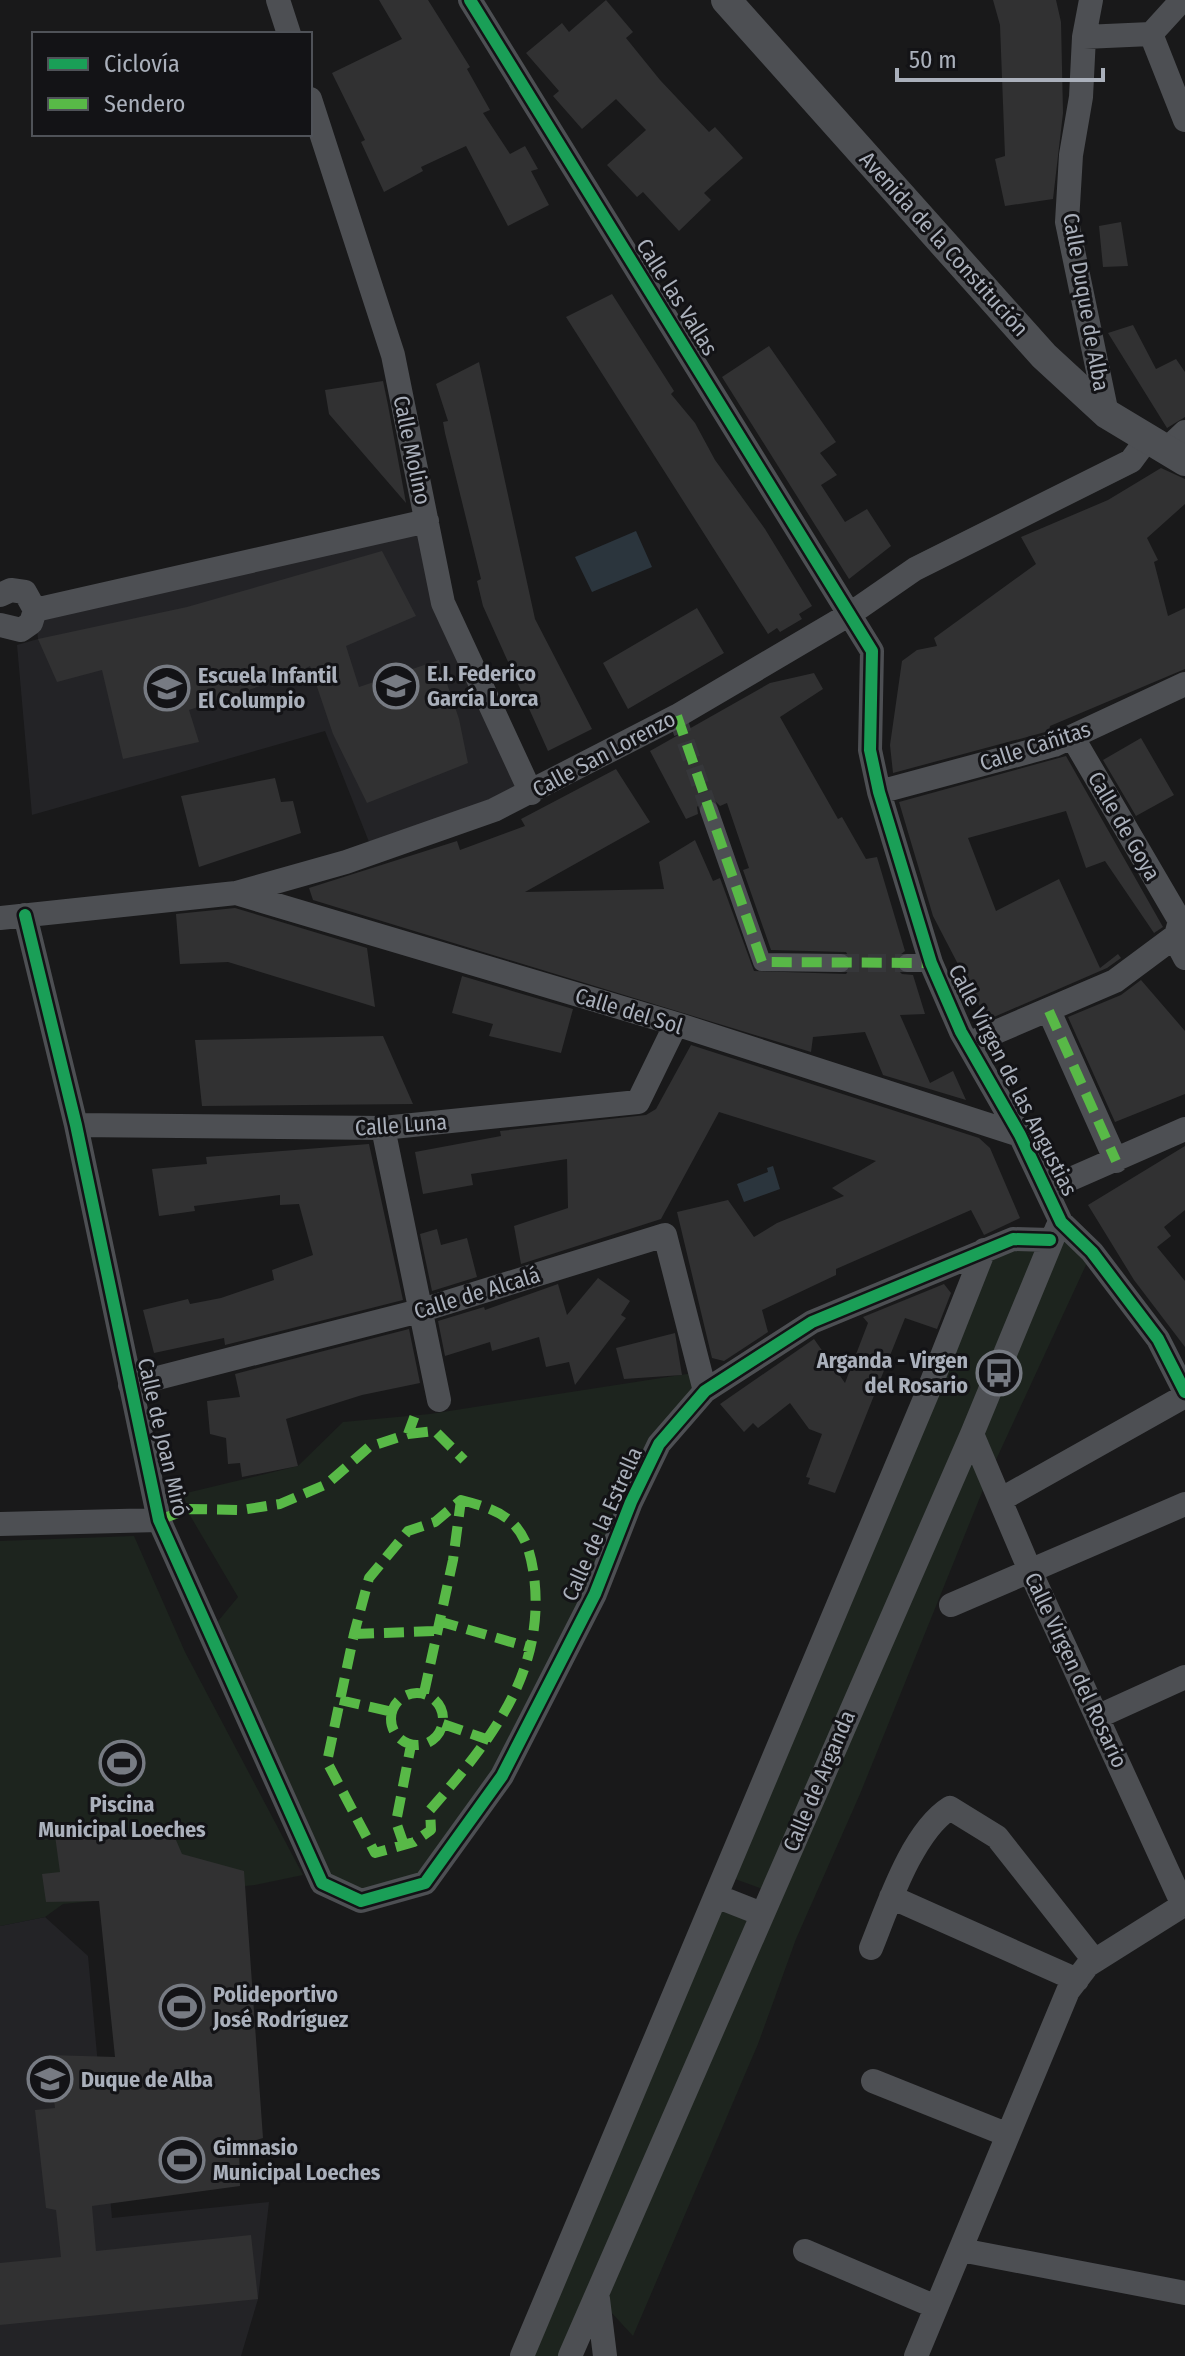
<svg xmlns="http://www.w3.org/2000/svg" width="1185" height="2356" font-family="'Fira Sans Condensed',sans-serif">
  <style>
    .built { fill: #232326 }
    .green { fill: #1d241e }
    .water { fill: #2b353d }
    .building { fill: #313132 }
    .lines { fill: none; stroke-linecap: round; stroke-linejoin: round }
    .pedestrian-tunnel { stroke: #36373a; stroke-width: 18; stroke-dasharray: 18 9; stroke-linecap: butt }
    .pedestrian { stroke: #4d4f53; stroke-width: 18 }
    .minor { stroke: #4d4f53; stroke-width: 24 }
    .tertiary { stroke: #4d4f53; stroke-width: 30 }
    .quiet { stroke: #58b947; stroke-width: 10; stroke-dasharray: 20 10; stroke-linecap: butt }
    .cycleway-casing { stroke: #131316; stroke-width: 17 }
    .cycleway { stroke: #1a9f57; stroke-width: 12 }
    .labels { text-anchor: middle; dominant-baseline: central; stroke-width: 6; stroke-linejoin: round; paint-order: stroke }
    .street-label { font-size: 22px; fill: #aab0bb; stroke: #131316 }
    .poi-label { font-size: 22px; font-weight: bold; fill: #aab0bb; stroke: #131316; text-anchor: start }
  </style>
  <rect width="100%" height="100%" fill="#19191a"/>
  <path class="built" d="M427,521L443,603L531,793L373,852L325,731L32,815L17,645L38,639L35,610Z
    M45,1917L88,1956L112,2218L269,2202L258,2299L241,2356H0V1926Z"/>
  <path class="green" d="M1061,1222L1092,1252L989,1475L860,1794L796,1939L758,2044L633,2336L598,2298L570,2356H522L711,1907L758,1924L771,1892L735,1879L984,1251Z
    M700,1372L705,1391L659,1444L502,1776L425,1883L361,1901L322,1883L210,1631L238,1597L178,1495L298,1466L343,1422L430,1414Z
    M134,1536L185,1652L303,1875L255,1885L63,1904L45,1917L0,1926V1541Z"/>
  <path class="water" d="M636,531L652,567L592,592L575,557Z
    M773,1166L780,1189L744,1202L737,1184L768,1172L767,1168Z"/>
  <path class="building" d="M379,0H428L470,67L467,69L490,110L483,113L510,154L525,146L538,169L531,171L549,205L508,226L466,146L421,167L423,171L384,192L361,142L365,140L332,73L402,39Z
    M606,0L633,32L626,38L660,80L709,132L715,127L743,158L704,193L711,200L679,231L643,192L637,197L607,165L646,130L616,99L582,129L553,96L559,91L526,53L562,23L569,32Z
    M993,0H1056L1061,22L1063,113L1053,199L1005,206L995,159L1005,156L1000,25Z
    M1121,222L1128,266L1103,267L1099,226Z
    M612,294L674,391L671,394L695,423L715,460L765,529L812,606L799,614L802,619L780,632L777,628L768,634L566,317Z
    M1133,325L1156,369L1176,359L1185,372V417L1167,428L1108,333Z
    M769,346L836,442L820,453L837,475L821,485L845,522L867,509L891,546L849,579L722,377Z
    M479,362L535,619L592,729L548,751L483,606L477,581L481,579L445,433L443,422L448,421L436,384Z
    M383,381L388,405L406,503L329,414L325,390Z
    M1161,468L1185,479V504L1147,538L1158,560L1154,562L1168,616L1185,608V669L1050,726L1049,731L893,773L890,745L902,661L917,650L937,646L934,638L1036,564L1021,537L1108,500Z
    M382,551L416,616L346,646L359,687L439,660L459,719L468,763L367,803L333,734L310,666L272,687L269,683L189,710L199,742L123,759L102,670L57,682L38,639L187,607Z
    M697,608L724,653L628,709L603,663Z
    M814,673L823,689L780,717L838,819L842,817L866,859L877,857L905,951L896,958V968L902,974L913,975L925,1014L900,1015L930,1083L953,1071L966,1100L883,1075L865,1032L813,1037L811,1052L313,900L309,888L457,841L460,850L525,826L521,819L616,769L650,822L525,892L664,889L659,862L695,840L713,881L720,878L754,971L846,974L853,964L846,952L771,950L743,870L749,868L727,803L720,806L712,798L704,799L697,807L698,814L686,819L650,751L770,683Z
    M1141,738L1174,795L1136,816L1103,760Z
    M1066,756L1163,927L1154,933L1105,861L1086,868L1066,811L968,838L996,911L1059,879L1100,968L1118,954L1121,958L1107,968L987,1020L933,916L899,802Z
    M275,778L281,802L293,801L301,833L199,867L181,796Z
    M235,908L367,948L375,1007L228,962L180,964L176,914Z
    M462,976L573,1009L561,1053L489,1036L493,1024L452,1013Z
    M1141,980L1185,1031V1094L1115,1122L1068,1017L1121,995Z
    M383,1036L413,1104L202,1106L195,1040Z
    M691,1045L979,1138L990,1148L1020,1218L984,1235L971,1210L836,1269V1275L762,1310L768,1332L724,1361L712,1358L677,1212L728,1200L754,1237L777,1223L844,1196L832,1188L876,1161L719,1112L661,1219L521,1264L514,1226L568,1208L567,1159L471,1174L473,1185L423,1194L415,1152L501,1136L500,1131L646,1115L656,1109Z
    M369,1144L403,1300L225,1345L224,1338L154,1353L143,1310L188,1299L190,1304L221,1298L274,1280L272,1270L313,1255L299,1204L280,1205V1195L194,1206L195,1211L159,1216L152,1169L207,1164L206,1157Z
    M1185,1146V1210L1164,1227L1171,1236L1157,1247L1185,1281V1347L1134,1280L1088,1205Z
    M437,1229L441,1245L467,1238L477,1277L432,1291L420,1234Z
    M598,1278L630,1301L621,1315L626,1318L575,1385L569,1362L546,1367L539,1337L492,1351L490,1342L445,1356L438,1321L484,1307L485,1310L558,1284L567,1315Z
    M944,1284L951,1293L937,1329L905,1318L835,1493L808,1484L810,1478L806,1477L822,1434L809,1429L790,1403L758,1428L753,1423L744,1432L720,1404L814,1339L845,1383L868,1323L863,1317Z
    M409,1329L420,1383L362,1395L286,1419L298,1466L242,1477L240,1463L228,1464L226,1438L210,1434L207,1401L240,1397L235,1374Z
    M675,1333L682,1375L624,1379L616,1348Z
    M53,1821L129,1840L154,1828L173,1833L182,1854L244,1871L263,2138L239,2145L240,2186L92,2206L96,2251L251,2235L258,2299L0,2325V2263L61,2257L56,2210L46,2208L35,2110L55,2108L49,2055L115,2057L99,1901L46,1902L42,1874L60,1872Z"/>
  <g class="lines">
    <path class="pedestrian-tunnel" d="M677,716L709,810
      M841,963H907"/>
    <path class="pedestrian" d="M709,810L762,962L841,963
      M907,963H931"/>
    <path class="minor" d="M278,0L289,34
      M470,0L872,651L870,750L879,792L931,963L961,1032L1020,1135L1061,1222L1092,1252L1158,1339L1185,1392
      M1091,0L1084,37L1081,97L1071,155L1067,222L1107,414
      M1151,34L1185,120
      M1084,37L1151,34L1182,0
      M310,99L393,355L443,603L531,793
      M1168,448L1185,432
      M0,595L11,590L25,592L35,610L31,623L21,630L0,625
      M35,610L427,521
      M1073,738L1180,921L1175,939L1185,958
      M879,792L1054,745L1185,684
      M236,893L676,1024L1020,1135
      M25,915L76,1125L159,1520L322,1883L361,1901L425,1883L502,1776L595,1594L631,1502L659,1444L705,1391L812,1322L1013,1239L1050,1240
      M0,918L236,893L346,862L494,810L677,716L850,614L915,569L1131,461L1148,438
      M1049,1011L1116,1161
      M968,1044L1115,981L1185,929
      M76,1125L383,1128L638,1102L676,1024
      M383,1128L439,1400
      M1048,1189L1185,1129
      M130,1385L419,1311L665,1235L705,1391
      M972,1434L1031,1573L1183,1905
      M1000,1500L1185,1396
      M0,1524L159,1520
      M951,1605L1185,1504
      M1097,1717L1185,1677
      M716,1896L762,1914
      M891,1897L1077,1980
      M871,1948C888,1906 912,1832 950,1808L997,1837L1094,1960
      M873,2081L1008,2135
      M961,2250L1185,2293
      M805,2251L936,2307
      M598,2299L605,2356
      M522,2356L929,1389L984,1250
      M570,2356L972,1434L1057,1228
      M916,2356L1068,1991L1088,1965L1185,1904"/>
    <path class="tertiary" d="M726,0L1044,356L1107,414L1185,461"/>
    <path class="quiet" d="M677,716L762,962L931,963
      M1049,1011L1116,1161
      M408,1434L435,1431L464,1460
      M461,1500C509,1512 527,1525 534,1576C546,1673 490,1741 430,1810L431,1830L414,1842L375,1853L327,1762L354,1634L369,1578L408,1531L435,1522Z
      M159,1520L189,1509L241,1510L280,1504L327,1484L369,1447L408,1434L415,1415
      M438,1621L532,1648
      M354,1634L436,1631
      M391 1719a26 26 0 1 1 52 0a26 26 0 1 1-52 0Z
      M424,1693L453,1560L461,1500
      M340,1700L392,1712
      M443,1724L489,1740
      M404,1845L396,1822L411,1745"/>
    <g class="cycleway-casing">
      <path id="cycleway" d="M470,0L872,651L870,750L879,792L931,963L961,1032L1020,1135L1061,1222L1092,1252L1158,1339L1185,1392
        M25,915L76,1125L159,1520L322,1883L361,1901L425,1883L502,1776L595,1594L631,1502L659,1444L705,1391L812,1322L1013,1239L1050,1240"/>
    </g>
    <use href="#cycleway" class="cycleway"/>
  </g>
  <defs>
    <g id="school-ring" transform="scale(2.3)"><circle r="9.5" fill="#131316" stroke="#777b83" stroke-width="1.5"/><path d="M0-5L7-2L0 1L-7-2ZM-4 1L0 2.5L4 1V4Q0 6-4 4Z" fill="#777b83"/></g>
    <g id="bus-ring" transform="scale(2.3)"><circle r="9.5" fill="#131316" stroke="#777b83" stroke-width="1.5"/><path d="M-5-6H5V4H4V6H2V4H-2V6H-4V4H-5ZM-3.5-4V0h7V-4ZM-3.5 1.2v1.5H-2V1.2ZM2 1.2v1.5H3.5V1.2Z" fill="#777b83"/></g>
    <g id="stadium-ring" transform="scale(2.3)"><circle r="9.5" fill="#131316" stroke="#777b83" stroke-width="1.5"/><path d="M0-5a6.5 5 0 1 0 0 10a6.5 5 0 1 0 0-10ZM-3.5-1.8h7v3.6h-7Z" fill="#777b83"/></g>
  </defs>
  <g fill-rule="evenodd">
    <use href="#school-ring" x="396" y="686"/>
    <use href="#school-ring" x="167" y="688"/>
    <use href="#bus-ring" x="999" y="1373"/>
    <use href="#stadium-ring" x="122" y="1763"/>
    <use href="#stadium-ring" x="182" y="2007"/>
    <use href="#school-ring" x="50" y="2079"/>
    <use href="#stadium-ring" x="182" y="2160"/>
  </g>
  <g class="labels">
    <g class="street-label">
      <text transform="translate(944 244) rotate(48)">Avenida de la Constitución</text>
      <text transform="translate(677 297) rotate(58)">Calle las Vallas</text>
      <text transform="translate(1086 302) rotate(80)">Calle Duque de Alba</text>
      <text transform="translate(412 450) rotate(78)">Calle Molino</text>
      <text transform="translate(1035 746) rotate(-18)">Calle Cañitas</text>
      <text transform="translate(604 754) rotate(-28)">Calle San Lorenzo</text>
      <text transform="translate(1124 826) rotate(60)">Calle de Goya</text>
      <text transform="translate(629 1011) rotate(17)">Calle del Sol</text>
      <text transform="translate(1013 1080) rotate(63)">Calle Virgen de las Angustias</text>
      <text transform="translate(401 1125) rotate(-4)">Calle Luna</text>
      <text transform="translate(477 1293) rotate(-17)">Calle de Alcalá</text>
      <text transform="translate(163 1437) rotate(77)">Calle de Joan Miró</text>
      <text transform="translate(602 1524) rotate(-66)">Calle de la Estrella</text>
      <text transform="translate(1076 1670) rotate(65)">Calle Virgen del Rosario</text>
      <text transform="translate(819 1781) rotate(-67)">Calle de Arganda</text>
    </g>
    <g class="poi-label">
      <text x="427" y="673">E.I. Federico<tspan x="427" dy="25">García Lorca</tspan></text>
      <text x="198" y="675">Escuela Infantil<tspan x="198" dy="25">El Columpio</tspan></text>
      <text x="968" y="1360" text-anchor="end">Arganda - Virgen<tspan x="968" dy="25">del Rosario</tspan></text>
      <text x="122" y="1804" text-anchor="middle">Piscina<tspan x="122" dy="25">Municipal Loeches</tspan></text>
      <text x="213" y="1994">Polideportivo<tspan x="213" dy="25">José Rodríguez</tspan></text>
      <text x="81" y="2079">Duque de Alba</text>
      <text x="213" y="2147">Gimnasio<tspan x="213" dy="25">Municipal Loeches</tspan></text>
    </g>
  </g>
  <rect x="32" y="32" width="280" height="104" fill="#131316" stroke="#4f5258" stroke-width="2"/>
  <rect x="48" y="58" width="40" height="12" fill="#1a9f57" stroke="#4f5258" stroke-width="2"/>
  <text x="104" y="72" font-size="24" fill="#aab0bb">Ciclovía</text>
  <rect x="48" y="98" width="40" height="12" fill="#58b947" stroke="#4f5258" stroke-width="2"/>
  <text x="104" y="112" font-size="24" fill="#aab0bb">Sendero</text>
  <path d="M897 68v12h206v-12" fill="none" stroke="#aab0bb" stroke-width="4"/>
  <text x="909" y="68" font-size="24" fill="#aab0bb" stroke="#131316" stroke-width="6" paint-order="stroke">50 m</text>
</svg>
